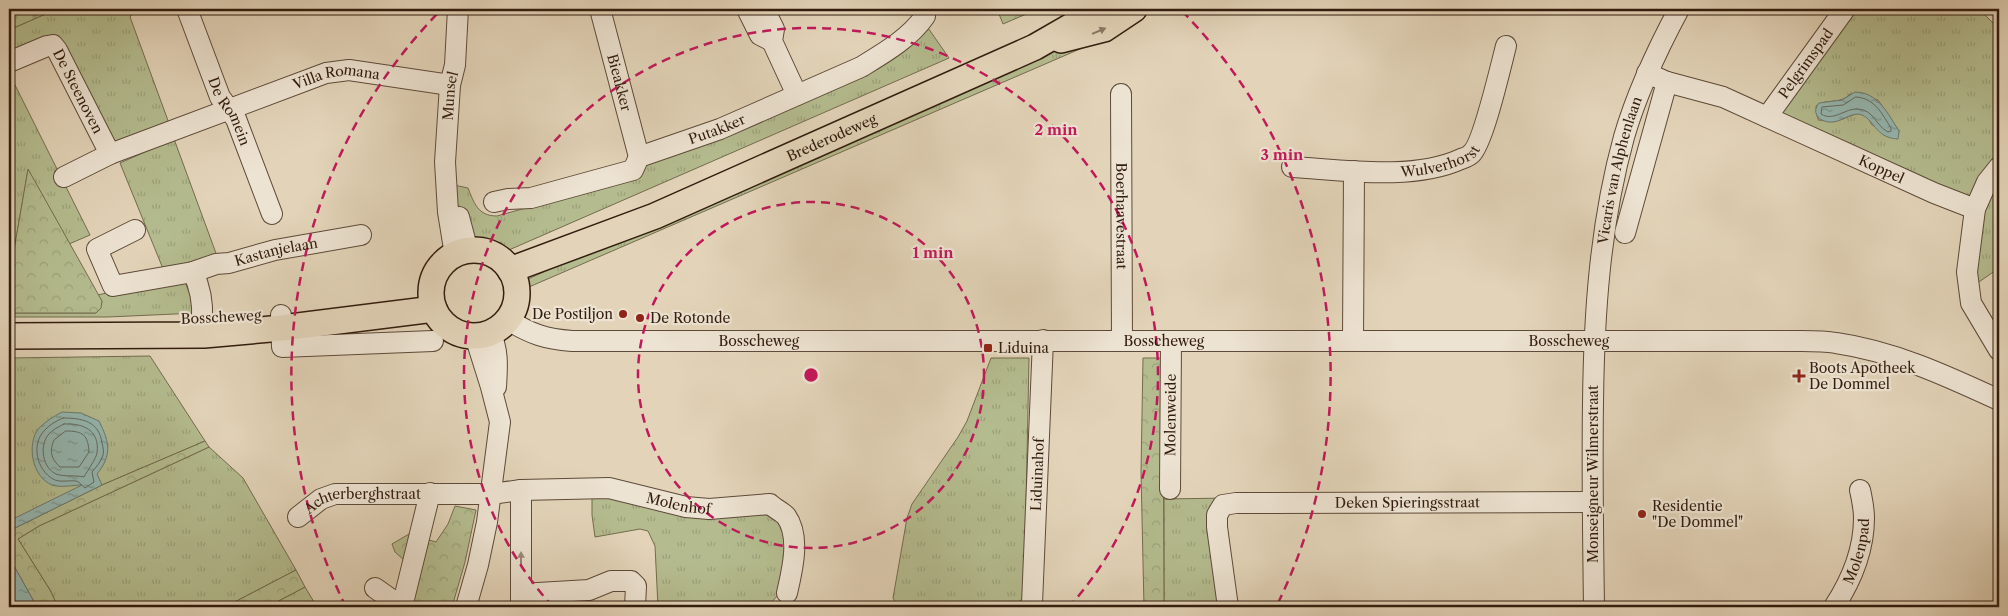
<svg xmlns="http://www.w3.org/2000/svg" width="2008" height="616" font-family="'Libre Caslon Text',serif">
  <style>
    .grass { fill: url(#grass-tufts); stroke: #736c4e; fill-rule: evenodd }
    .forest { fill: url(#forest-crowns); stroke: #736c4e }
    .cemetery { fill: url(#cemetery-stones); stroke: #736c4e }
    .water { fill: url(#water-ripples); stroke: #6d7a70 }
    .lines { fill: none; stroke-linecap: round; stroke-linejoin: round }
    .shore { stroke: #646a60; stroke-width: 1 }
    .minor-casing { stroke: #5e4a39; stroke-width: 22 }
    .major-casing { stroke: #321c0e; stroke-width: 28 }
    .minor { stroke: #ede3d2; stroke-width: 20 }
    .major { stroke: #e3d4b9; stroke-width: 25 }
    .oneway { fill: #8a7864 }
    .oneway2 { fill: #99897a }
    .ring { fill: none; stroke: #c2185b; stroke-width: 2.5; stroke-dasharray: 9 6 }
    .poi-dot { fill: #8f2418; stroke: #ede3d2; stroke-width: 2 }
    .labels { text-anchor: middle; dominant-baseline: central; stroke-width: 4.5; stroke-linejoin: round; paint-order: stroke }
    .street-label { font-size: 14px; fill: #321c0e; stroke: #ede3d2 }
    .poi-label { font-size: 14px; fill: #321c0e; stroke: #ede3d2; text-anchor: start }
    .centre { fill: #c2185b; stroke: #ede3d2; stroke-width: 2.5 }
    .ring-label { font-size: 15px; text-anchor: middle; font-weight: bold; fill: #c2185b; stroke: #ede3d2; stroke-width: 4.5; stroke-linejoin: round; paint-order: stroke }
  </style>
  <defs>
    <pattern id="grass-tufts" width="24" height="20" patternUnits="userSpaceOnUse" patternTransform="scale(1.25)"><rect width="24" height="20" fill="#b4bc8f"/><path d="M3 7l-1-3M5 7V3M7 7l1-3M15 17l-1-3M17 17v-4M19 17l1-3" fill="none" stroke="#9ba17a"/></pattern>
    <pattern id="forest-crowns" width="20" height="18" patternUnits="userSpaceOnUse" patternTransform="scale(1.25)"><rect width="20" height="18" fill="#b4bc8f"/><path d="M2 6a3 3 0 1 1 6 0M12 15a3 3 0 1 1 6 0" fill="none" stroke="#9ba17a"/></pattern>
    <pattern id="cemetery-stones" width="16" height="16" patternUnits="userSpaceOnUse" patternTransform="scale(1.25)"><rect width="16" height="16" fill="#b4bc8f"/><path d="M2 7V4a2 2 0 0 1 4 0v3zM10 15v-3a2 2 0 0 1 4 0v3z" fill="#9ba17a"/></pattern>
    <pattern id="water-ripples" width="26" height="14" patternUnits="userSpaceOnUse" patternTransform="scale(1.25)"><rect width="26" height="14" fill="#95b8b2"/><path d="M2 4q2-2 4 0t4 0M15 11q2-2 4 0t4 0" fill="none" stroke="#7a958f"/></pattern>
  </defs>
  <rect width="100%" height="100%" fill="#e3d4b9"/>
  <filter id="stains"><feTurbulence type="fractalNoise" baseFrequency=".004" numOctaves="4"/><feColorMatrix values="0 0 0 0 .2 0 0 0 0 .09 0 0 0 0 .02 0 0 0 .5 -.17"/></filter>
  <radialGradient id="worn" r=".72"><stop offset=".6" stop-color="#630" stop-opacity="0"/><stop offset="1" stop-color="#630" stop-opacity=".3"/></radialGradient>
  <path class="grass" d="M57,9H137L130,17L170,126L114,150L58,37L9,58V30Z
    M1850,9H1979L1999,29V154L1972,203L1774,113ZM1850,94L1878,100L1899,131L1872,125C1861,103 1851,119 1835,121C1831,122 1824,120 1819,120L1817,116L1816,106C1826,98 1841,105 1850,94Z
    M926,25L949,58L502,253C494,247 485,246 477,242C459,232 457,202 454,185L468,188C474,203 478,216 497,216L630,179L644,171L648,160Z
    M1110,36L522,290L521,282L1054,47Z
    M9,73L90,235L69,244L28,170L9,279Z
    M174,139L217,256L179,266L197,313L108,317H9V313H96L102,302L97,295L168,281L120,163Z
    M1999,181V268L1976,284C1976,249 1979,210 1999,181Z
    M150,356L205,441L102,485L9,531V358Z
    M991,358H1029L1024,607H898L893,598L907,518L912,504L958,437L967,421Z
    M209,447L243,478L296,570L225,607H58L50,590L18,539L39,526Z
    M592,496H603L705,518L764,514L778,520L788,538L779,594L767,607H658L655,546L648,531L640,529L595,537L592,515Z
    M1227,498L1220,607H1164V499Z
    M305,587L317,607H267Z"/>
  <path class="forest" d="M997,9H1038L1003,24Z
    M28,169L102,301L101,308L96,313H9V279Z
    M1143,358H1163L1164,607H1144L1141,472Z
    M205,441L209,447L39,526L18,539L50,590L58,607H37L9,557V531L102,485Z
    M455,506L476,510L465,562L452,607H409L404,560L395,552L392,544L409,534L436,542L448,524Z
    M296,570L305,587L267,607H225Z"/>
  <path class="cemetery" d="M9,9H57L9,30Z"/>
  <path class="water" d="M1855,92C1878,92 1888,114 1899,131L1898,139C1874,138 1875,118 1859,114C1849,114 1842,121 1833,122C1821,123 1810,114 1819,103L1842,100Z
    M62,412L81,413L99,421C110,443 112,455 97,474L102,485L9,531V521L82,485C74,485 61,488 52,485C32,477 26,444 39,428C46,421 53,417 62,412Z
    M9,557L37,607H9Z"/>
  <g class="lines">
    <path class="shore" d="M1856,97C1875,98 1882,114 1891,128V131L1888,132C1875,125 1874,110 1858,109C1845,108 1834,122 1821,114L1822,107L1843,105Z
      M63,418C82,418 99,421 102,443C103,447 104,451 103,455C101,462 96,467 92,472L94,482L85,488C82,486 80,482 76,481C69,480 59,483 53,479C37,470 31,445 44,431C49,425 56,421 63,418Z
      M64,424C83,423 100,430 97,453C96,459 87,471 84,477C76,475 64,477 56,474C43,468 39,447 48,435C52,430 58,427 64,424Z
      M66,431C83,431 88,435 89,452L79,467H60C51,459 49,451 54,440Z"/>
    <g class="minor-casing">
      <g id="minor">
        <path id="s1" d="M187,9L220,97L236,119L272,214"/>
        <path id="s2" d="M600,9L639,157"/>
        <path d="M747,9L760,35L772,41"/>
        <path d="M764,9L774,29L772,41L797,95"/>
        <path id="s3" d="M9,62L47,46L53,45L57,50L110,154"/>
        <path id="s4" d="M1647,73L1667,82L1723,97L1934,193L1975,209"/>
        <path id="s5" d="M1121,94L1122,340"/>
        <path id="s6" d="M1767,117L1845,9"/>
        <path id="s7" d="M1292,167C1343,170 1413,181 1461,159C1464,158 1469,156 1471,154C1483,144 1501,65 1506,46"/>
        <path d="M1999,167L1987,182L1975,209L1967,272L1971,303L1999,350"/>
        <path id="s8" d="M64,177L110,154L326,73L349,70L450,85"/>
        <path id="s9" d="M494,202L508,199L531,198L633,170L639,157L720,129L861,67C884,53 910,38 925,16L922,9"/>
        <path d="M459,217L468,251"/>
        <path id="s10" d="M135,230L97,249L113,286L193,272L216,264L229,263L275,250L361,235"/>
        <path d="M1625,233L1667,82"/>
        <path id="s11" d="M455,255L448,212L445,162L450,85L455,65L458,9"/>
        <path d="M193,272C200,287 203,303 202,319"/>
        <path d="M281,315L282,347L433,341"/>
        <path id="s12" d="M508,320C531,334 545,339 572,341H1786C1802,341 1820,340 1836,343C1893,351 1947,376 1999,400"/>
        <path d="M490,333C499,350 497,369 496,387"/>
        <path d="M1353,341L1354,171"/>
        <path id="s13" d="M1170,489L1171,341"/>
        <path d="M521,490V605"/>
        <path id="s14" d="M298,517L321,499L335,494H491L521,490L609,488L686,507L709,509L770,504C774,508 782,512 786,516C801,537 792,571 787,593"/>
        <path d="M375,588L402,607"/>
        <path d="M521,594L589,590L611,581H631L636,586L635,607"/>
        <path d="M402,607L430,493"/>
        <path d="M466,607L478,565L487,522L500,422L491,387L475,336"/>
        <path id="s15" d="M1029,607L1032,604L1043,340"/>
        <path id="s16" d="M1228,607L1217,527V515L1223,505L1236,503L1591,502"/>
        <path id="s17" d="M1594,607C1593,539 1592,471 1593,403C1594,313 1600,224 1624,137C1637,92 1657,50 1679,9"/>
        <path id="s18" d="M1834,607C1851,581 1864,549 1864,518C1864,509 1862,499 1860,490"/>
      </g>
    </g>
    <g class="major-casing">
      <g id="major">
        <path d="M1061,40L1104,29L1134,9"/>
        <circle cx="474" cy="293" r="43"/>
        <path id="s19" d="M510,270L655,216L1035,47L1101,9"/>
        <path d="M9,336L204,335L282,328L434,309"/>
      </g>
    </g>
    <use href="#minor" class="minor"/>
    <use href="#major" class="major"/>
  </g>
  <defs><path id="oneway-solid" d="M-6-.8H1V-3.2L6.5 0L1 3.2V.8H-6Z" transform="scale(1.25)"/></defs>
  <use class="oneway" href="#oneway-solid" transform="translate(1099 31) rotate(-23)"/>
  <use class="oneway2" href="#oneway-solid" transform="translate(521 559) rotate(-90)"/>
  <g class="ring">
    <circle cx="811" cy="375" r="173"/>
    <path d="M553 607A347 347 0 1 1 1069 607"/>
    <path d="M346 607A520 520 0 0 1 440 11M1182 11A520 520 0 0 1 1276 607"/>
  </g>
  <g class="poi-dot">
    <circle cx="623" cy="314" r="5"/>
    <circle cx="640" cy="318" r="5"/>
    <rect x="983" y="343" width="10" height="10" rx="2.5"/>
    <path d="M1796.5 368.5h5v5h5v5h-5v5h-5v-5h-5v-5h5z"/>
    <circle cx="1642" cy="514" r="5"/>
  </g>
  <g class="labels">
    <g class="street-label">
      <text stroke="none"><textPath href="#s6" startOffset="66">Pelgrimspad</textPath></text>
      <text stroke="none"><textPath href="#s8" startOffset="292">Villa Romana</textPath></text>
      <text stroke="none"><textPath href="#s2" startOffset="76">Bieakker</textPath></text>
      <text stroke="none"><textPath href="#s3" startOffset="100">De Steenoven</textPath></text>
      <text stroke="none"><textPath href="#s11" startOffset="160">Munsel</textPath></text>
      <text stroke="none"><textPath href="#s1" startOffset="111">De Romein</textPath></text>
      <text stroke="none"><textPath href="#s9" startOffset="240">Putakker</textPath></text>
      <text stroke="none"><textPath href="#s19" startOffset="348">Brederodeweg</textPath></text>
      <text stroke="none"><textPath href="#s7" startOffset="150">Wulverhorst</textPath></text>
      <text stroke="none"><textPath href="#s4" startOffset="254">Koppel</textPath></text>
      <text stroke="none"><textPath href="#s17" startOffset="439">Vicaris van Alphenlaan</textPath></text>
      <text stroke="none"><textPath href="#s5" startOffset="122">Boerhaavestraat</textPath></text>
      <text stroke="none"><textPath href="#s10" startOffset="250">Kastanjelaan</textPath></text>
      <text transform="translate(221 317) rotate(-3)">Bosscheweg</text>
      <text stroke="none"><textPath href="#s12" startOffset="255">Bosscheweg</textPath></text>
      <text stroke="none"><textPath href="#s12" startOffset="660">Bosscheweg</textPath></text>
      <text stroke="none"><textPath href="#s12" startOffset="1065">Bosscheweg</textPath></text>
      <text stroke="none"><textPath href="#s13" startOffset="74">Molenweide</textPath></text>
      <text stroke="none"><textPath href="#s15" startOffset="134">Liduinahof</textPath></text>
      <text transform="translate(1593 474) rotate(-90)">Monseigneur Wilmerstraat</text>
      <text stroke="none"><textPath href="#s14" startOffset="390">Molenhof</textPath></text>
      <text stroke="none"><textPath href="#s16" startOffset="289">Deken Spieringsstraat</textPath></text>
      <text stroke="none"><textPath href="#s14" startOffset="70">Achterberghstraat</textPath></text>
      <text stroke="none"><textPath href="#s18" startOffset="61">Molenpad</textPath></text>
    </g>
    <g class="poi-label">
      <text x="613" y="314" text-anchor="end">De Postiljon</text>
      <text x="650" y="318">De Rotonde</text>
      <text x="998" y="348">Liduina</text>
      <text x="1809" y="368">Boots Apotheek<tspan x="1809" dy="16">De Dommel</tspan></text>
      <text x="1652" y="506">Residentie<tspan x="1652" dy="16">"De Dommel"</tspan></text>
    </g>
  </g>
  <circle cx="811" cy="375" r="8" class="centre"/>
  <g class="ring-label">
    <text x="1056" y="135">2 min</text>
    <text x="1282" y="160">3 min</text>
    <text x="933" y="258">1 min</text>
  </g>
  <rect width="2008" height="616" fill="none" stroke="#e3d4b9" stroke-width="30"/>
  <rect x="10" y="10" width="1988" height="596" fill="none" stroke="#321c0e" stroke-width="2.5"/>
  <rect x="15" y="15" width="1978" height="586" fill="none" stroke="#321c0e"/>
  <rect width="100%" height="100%" filter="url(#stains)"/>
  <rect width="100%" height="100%" fill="url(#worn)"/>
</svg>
